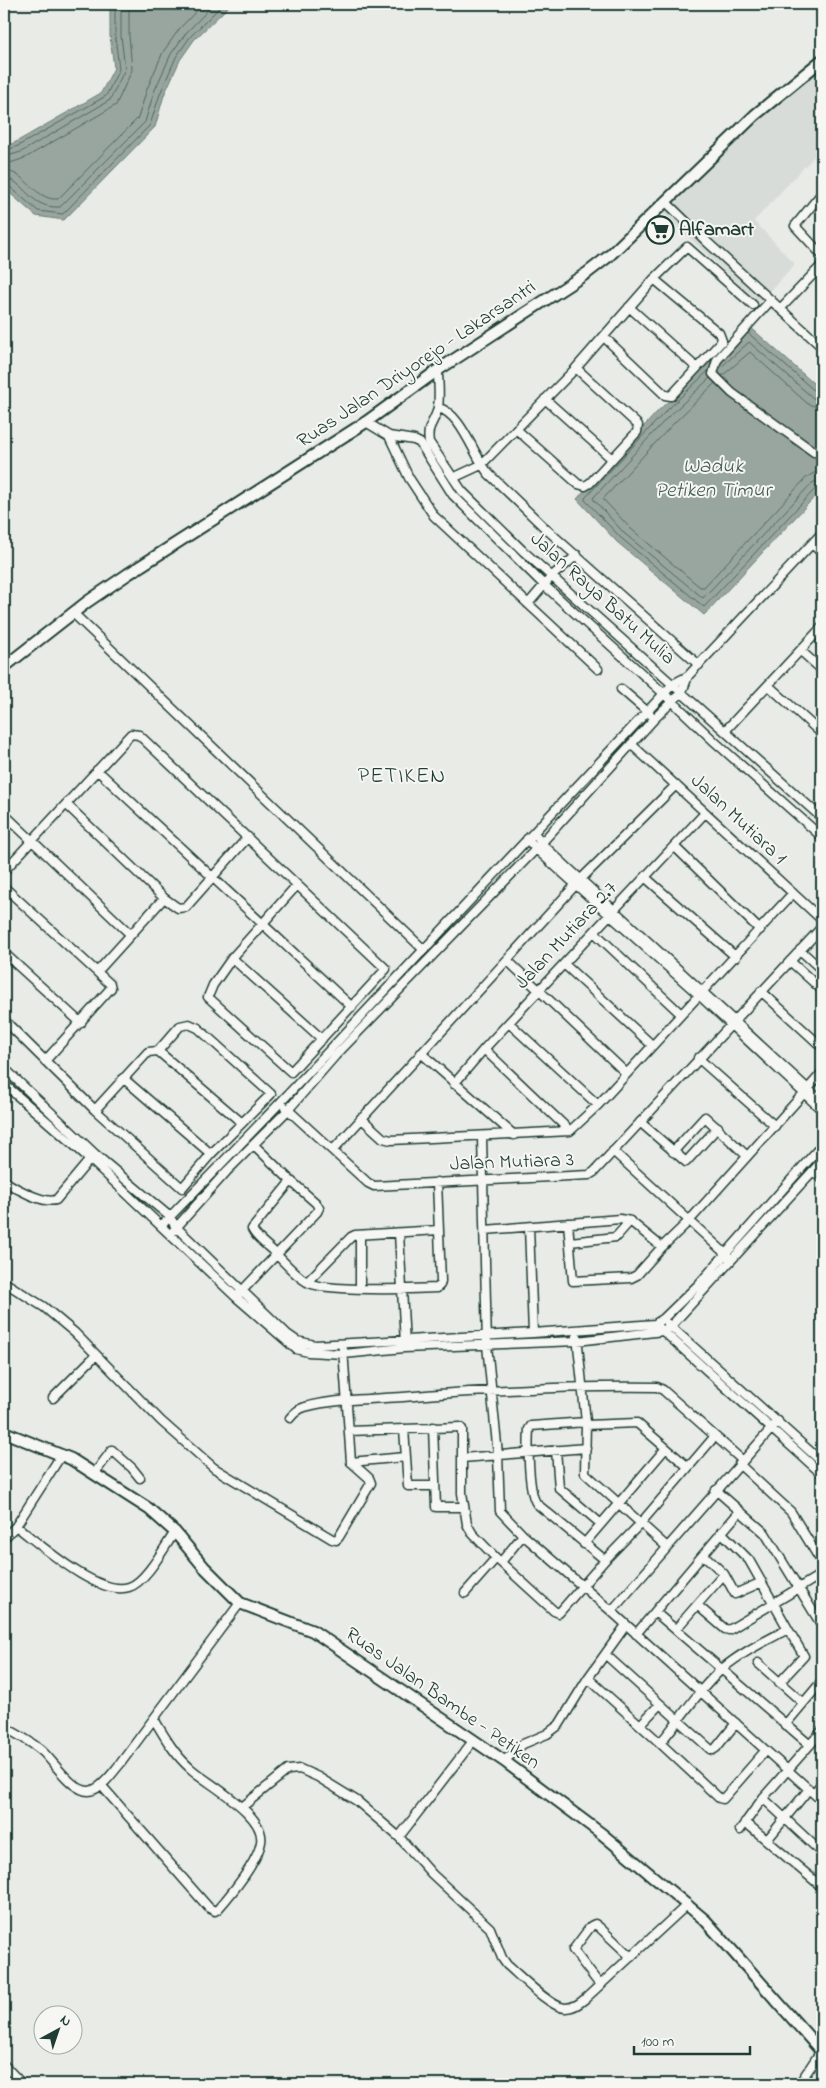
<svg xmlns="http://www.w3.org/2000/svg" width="826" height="2088" font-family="'Indie Flower',sans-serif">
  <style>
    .built { fill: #d8dcd8 }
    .water { fill: #99a6a0; stroke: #687c75 }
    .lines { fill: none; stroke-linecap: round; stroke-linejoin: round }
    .shore { stroke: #50675f; stroke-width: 1 }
    .minor-casing { stroke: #1f3d34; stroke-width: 11 }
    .major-casing { stroke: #1f3d34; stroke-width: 14 }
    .minor { stroke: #f6f6f2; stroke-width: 8 }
    .major { stroke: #f6f6f2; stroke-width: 10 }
    .labels { text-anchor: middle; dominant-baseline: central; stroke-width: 4; stroke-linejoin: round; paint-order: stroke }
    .poi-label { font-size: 20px; font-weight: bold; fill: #1f3d34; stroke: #f6f6f2; text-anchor: start }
    .street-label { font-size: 20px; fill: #1f3d34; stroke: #f6f6f2 }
    .water-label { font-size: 21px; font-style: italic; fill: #445c54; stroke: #f6f6f2 }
    .quarter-label { font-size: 22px; letter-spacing: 1px; fill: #1f3d34; stroke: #f6f6f2 }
  </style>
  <rect width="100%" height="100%" fill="#e9ebe7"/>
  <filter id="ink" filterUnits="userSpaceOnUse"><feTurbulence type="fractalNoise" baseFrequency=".02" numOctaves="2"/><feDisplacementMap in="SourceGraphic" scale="10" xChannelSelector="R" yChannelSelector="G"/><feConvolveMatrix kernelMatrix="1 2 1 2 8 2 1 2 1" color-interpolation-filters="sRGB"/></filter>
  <g filter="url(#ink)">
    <path class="built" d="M822,70V148L754,221L795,264L759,303L658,209L785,95L810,76Z"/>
    <path class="water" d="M110,4H231L194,40L180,60L164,95L155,127L64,220L36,216L4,188V147L16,142L101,93L114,68L110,36Z
      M748,325L822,391V489L704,615L617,542L577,499L659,410Z"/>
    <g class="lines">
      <path class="shore" d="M4,151L18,146L106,96L119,69L115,36V4
        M4,157L21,152L110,100L125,69L121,36V4
        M4,165L25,158L116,105L132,70L129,35V4
        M4,171C26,171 35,201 58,199L138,118L147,89L163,52L180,28L203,4
        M4,178C25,180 29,209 60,207L145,122L154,92L171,54L186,33L214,4
        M4,184L9,186L38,211L63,214L150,125L160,94L176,57L190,37L223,4
        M748,333L817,393L822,394
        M720,368L749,342L813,398L822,401
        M709,370L663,414L585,498V500L621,538L704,607L816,488L822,486
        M722,376L750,352L808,404L822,408
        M710,378L667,418L593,498L594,500L625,534L703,598L812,483L822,479
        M715,383L673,424L603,499L630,528L700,587H704L807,477L814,473L822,472"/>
      <g class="minor-casing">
        <path id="minor" d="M822,193L795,226L822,255
          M666,202L706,241L822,347
          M771,300L717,360L713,374L732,393L814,452
          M629,307L697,368
          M781,308L822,265
          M604,337L665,395L671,396L722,341L719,333L654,279
          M438,370C438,382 440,395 438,407C436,421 426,425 429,442L462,491L522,550L822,818
          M545,399L612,459
          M438,408C461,412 474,457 489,474L545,528L699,665
          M366,422L389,436L414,440L420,443L453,495L544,585L672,701L715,742L822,837
          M516,429L578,484L585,486L590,483L637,432L638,425L576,368
          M389,436L409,478L434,516L598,669
          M453,478L481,465L576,368L654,279L687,247L753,305
          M812,544L822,553
          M528,604L552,576L577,555
          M73,613L423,949
          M801,651L822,670
          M769,686L822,734
          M621,689L650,714
          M725,731L822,627
          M631,744L822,920
          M97,770L352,1007
          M66,804L164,898
          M4,814L130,934
          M534,832L541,843L822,1102
          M527,839L536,849L699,995L822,1110
          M675,847L760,930
          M4,871L131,734L139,735L386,969L291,1072L208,997L213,985L232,958L297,885
          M646,878L736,957
          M4,887L97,972
          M594,932L681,1014
          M800,950L822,970
          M4,953L81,1023
          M232,958L322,1039
          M507,960L626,1073
          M790,961L822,990
          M564,964L652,1045
          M761,991L822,1047
          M4,1020L95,1110L182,1188L211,1154L271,1094L198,1028L189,1024L180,1026L158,1051L148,1052L95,1110
          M509,1023L598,1105
          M484,1049L570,1131
          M158,1051L242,1123
          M421,1053L514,1135
          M698,1058L775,1126
          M45,1061L111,988L110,984L97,972L164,898L178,908L186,907L248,837
          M4,1068L95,1154L169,1216L176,1227L287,1334L297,1341L315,1345L533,1333L655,1324L663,1319L699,1284L822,1145
          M123,1078L211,1154
          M4,1084L90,1159L236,1297L296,1349L308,1352L344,1354L404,1348L577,1341L663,1331L822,1474
          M454,1084L484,1049L705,813
          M285,1107L368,1183L374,1186L589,1175L594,1172L822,927
          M361,1118L383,1138L391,1140L570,1131L598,1105L793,893
          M640,1122L686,1162L718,1127
          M482,1137L487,1345L498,1455L500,1511L523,1535L610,1610L822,1801
          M254,1145L291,1181
          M333,1150L581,879L676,785
          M613,1151L728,1256
          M673,1152L705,1117L747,1156
          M813,1171L822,1179
          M4,1181C15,1188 43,1204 56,1200L92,1157
          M568,1223L573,1281L631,1278L637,1275L662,1247L690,1220L822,1073
          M161,1226L278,1105L673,684L688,676
          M529,1227L533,1333
          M174,1230L227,1171L288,1110L335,1056L536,849L655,718L682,692L688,676L822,533
          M485,1230L620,1219L630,1221L662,1247
          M399,1233L405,1344
          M360,1236V1288
          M570,1242L616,1237L630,1221
          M4,1282L44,1307L75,1333L161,1421L214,1468L332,1539L336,1540L339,1537L371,1483L369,1478L351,1462
          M307,1282L351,1237L355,1235L439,1230
          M239,1294L317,1212L319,1208L316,1203L291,1181L252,1229C256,1238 268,1246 275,1253C285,1263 295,1275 307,1282C322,1292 414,1289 437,1288L440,1285L441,1281L437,1182
          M668,1324L822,1462
          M660,1328L663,1331L671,1326L822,1161
          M577,1336L586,1422L585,1473L667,1547
          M343,1349L351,1462L405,1457
          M53,1398L96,1355
          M290,1418C294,1413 298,1409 305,1407C332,1399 374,1399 403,1397C487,1390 571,1386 657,1387L663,1390L742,1460
          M586,1422L531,1426L529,1429C528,1443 528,1494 537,1504L605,1560
          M586,1425L637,1423L688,1467
          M433,1427L436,1507H464
          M404,1429L408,1486H435
          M349,1431L460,1427L462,1429V1493L467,1524L472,1533L496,1558L554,1611L559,1613L605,1560L640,1524L715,1436
          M556,1450L559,1488L601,1524
          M462,1458L586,1448
          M739,1464L791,1512L822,1563
          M94,1474L112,1450L132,1468L140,1478
          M716,1490L765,1533L822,1626
          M16,1526C40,1544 98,1597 129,1587C146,1582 165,1546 175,1532
          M4,1538L16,1526L62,1454
          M584,1544L666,1448
          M704,1555L724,1574L735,1594L762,1582
          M501,1562L523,1535
          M465,1593L496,1558
          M697,1605L725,1629L729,1630L822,1574
          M610,1610L616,1606L778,1421
          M655,1612L810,1745
          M676,1629L724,1574
          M636,1634L740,1511
          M606,1655L710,1749L713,1750L716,1748L736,1723
          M758,1663L803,1703
          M588,1678L660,1743C681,1719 698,1690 722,1669C742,1652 766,1641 788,1629L749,1560L721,1532
          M779,1683L804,1656L788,1629
          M641,1724L660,1704
          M785,1725L822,1681
          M4,1727C17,1734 32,1742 43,1752C54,1762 76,1797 93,1790C104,1786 113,1772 120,1764L240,1603
          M660,1743L719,1798L723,1799L765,1751
          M504,1761L523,1744L547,1734L559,1725L588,1678L626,1625
          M101,1785L209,1908L215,1911L218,1909C231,1894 258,1861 261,1842C266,1814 207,1784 190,1768C174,1754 164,1736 154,1719
          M814,1793L822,1783
          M763,1798L822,1853
          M242,1807L288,1770L300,1769L318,1777L357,1801L399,1837L432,1874L490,1928L502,1958L507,1965C519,1975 550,2007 565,2008C574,2008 580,2003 586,1998L688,1904
          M745,1822L822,1887
          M740,1830L763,1798L822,1731
          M399,1837L473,1741
          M767,1840L809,1789
          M600,1985L573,1950L591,1926L595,1924L599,1927L631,1957
          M4,2065L22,2084
          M799,2084L821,2051"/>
      </g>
      <g class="major-casing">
        <path id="major" d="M4,667L87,602L128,574L366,422L438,370L587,273L609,256L755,115L822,60
          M4,1432L71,1459L149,1509L175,1532L204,1567L240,1603L313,1631L504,1761L602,1834L705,1920L822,2052"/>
      </g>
      <use href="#minor" class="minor"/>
      <use href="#major" class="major"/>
    </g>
  </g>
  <defs>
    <g id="supermarket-ring" transform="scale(1.4375)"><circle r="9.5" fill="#f6f6f2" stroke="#1f3d34" stroke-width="1.5"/><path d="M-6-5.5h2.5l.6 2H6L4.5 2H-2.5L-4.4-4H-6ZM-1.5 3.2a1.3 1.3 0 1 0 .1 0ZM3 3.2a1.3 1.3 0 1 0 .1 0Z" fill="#1f3d34"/></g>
  </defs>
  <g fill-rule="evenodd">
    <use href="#supermarket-ring" x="660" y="230"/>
  </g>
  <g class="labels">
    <g class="poi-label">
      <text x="679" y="230">Alfamart</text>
    </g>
    <g class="street-label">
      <text transform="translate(417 365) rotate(-34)">Ruas Jalan Driyorejo - Lakarsantri</text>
      <text transform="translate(602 599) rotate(42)">Jalan Raya Batu Mulia</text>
      <text transform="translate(738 820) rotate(43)">Jalan Mutiara 1</text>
      <text transform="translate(567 936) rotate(-47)">Jalan Mutiara 2.7</text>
      <text transform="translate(512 1163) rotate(-2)">Jalan Mutiara 3</text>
      <text transform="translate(442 1699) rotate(35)">Ruas Jalan Bambe - Petiken</text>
    </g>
    <g class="water-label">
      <text x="713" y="467">Waduk<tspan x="713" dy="24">Petiken Timur</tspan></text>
    </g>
    <g class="quarter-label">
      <text x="402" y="777">PETIKEN</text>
    </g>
  </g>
  <rect width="826" height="2088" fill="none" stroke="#f6f6f2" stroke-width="20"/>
  <rect x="10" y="10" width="806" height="2068" fill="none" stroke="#1f3d34" stroke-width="2" filter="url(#ink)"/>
  <g transform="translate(58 2030) rotate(40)"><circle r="24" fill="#f6f6f2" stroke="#a0aca6"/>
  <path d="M0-4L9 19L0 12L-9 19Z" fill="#1f3d34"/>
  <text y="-8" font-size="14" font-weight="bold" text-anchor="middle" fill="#1f3d34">N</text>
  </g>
  <path d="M634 2046v8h116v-8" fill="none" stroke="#1f3d34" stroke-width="2.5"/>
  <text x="641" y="2046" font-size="15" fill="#1f3d34" stroke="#f6f6f2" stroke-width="4" paint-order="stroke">100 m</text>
</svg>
